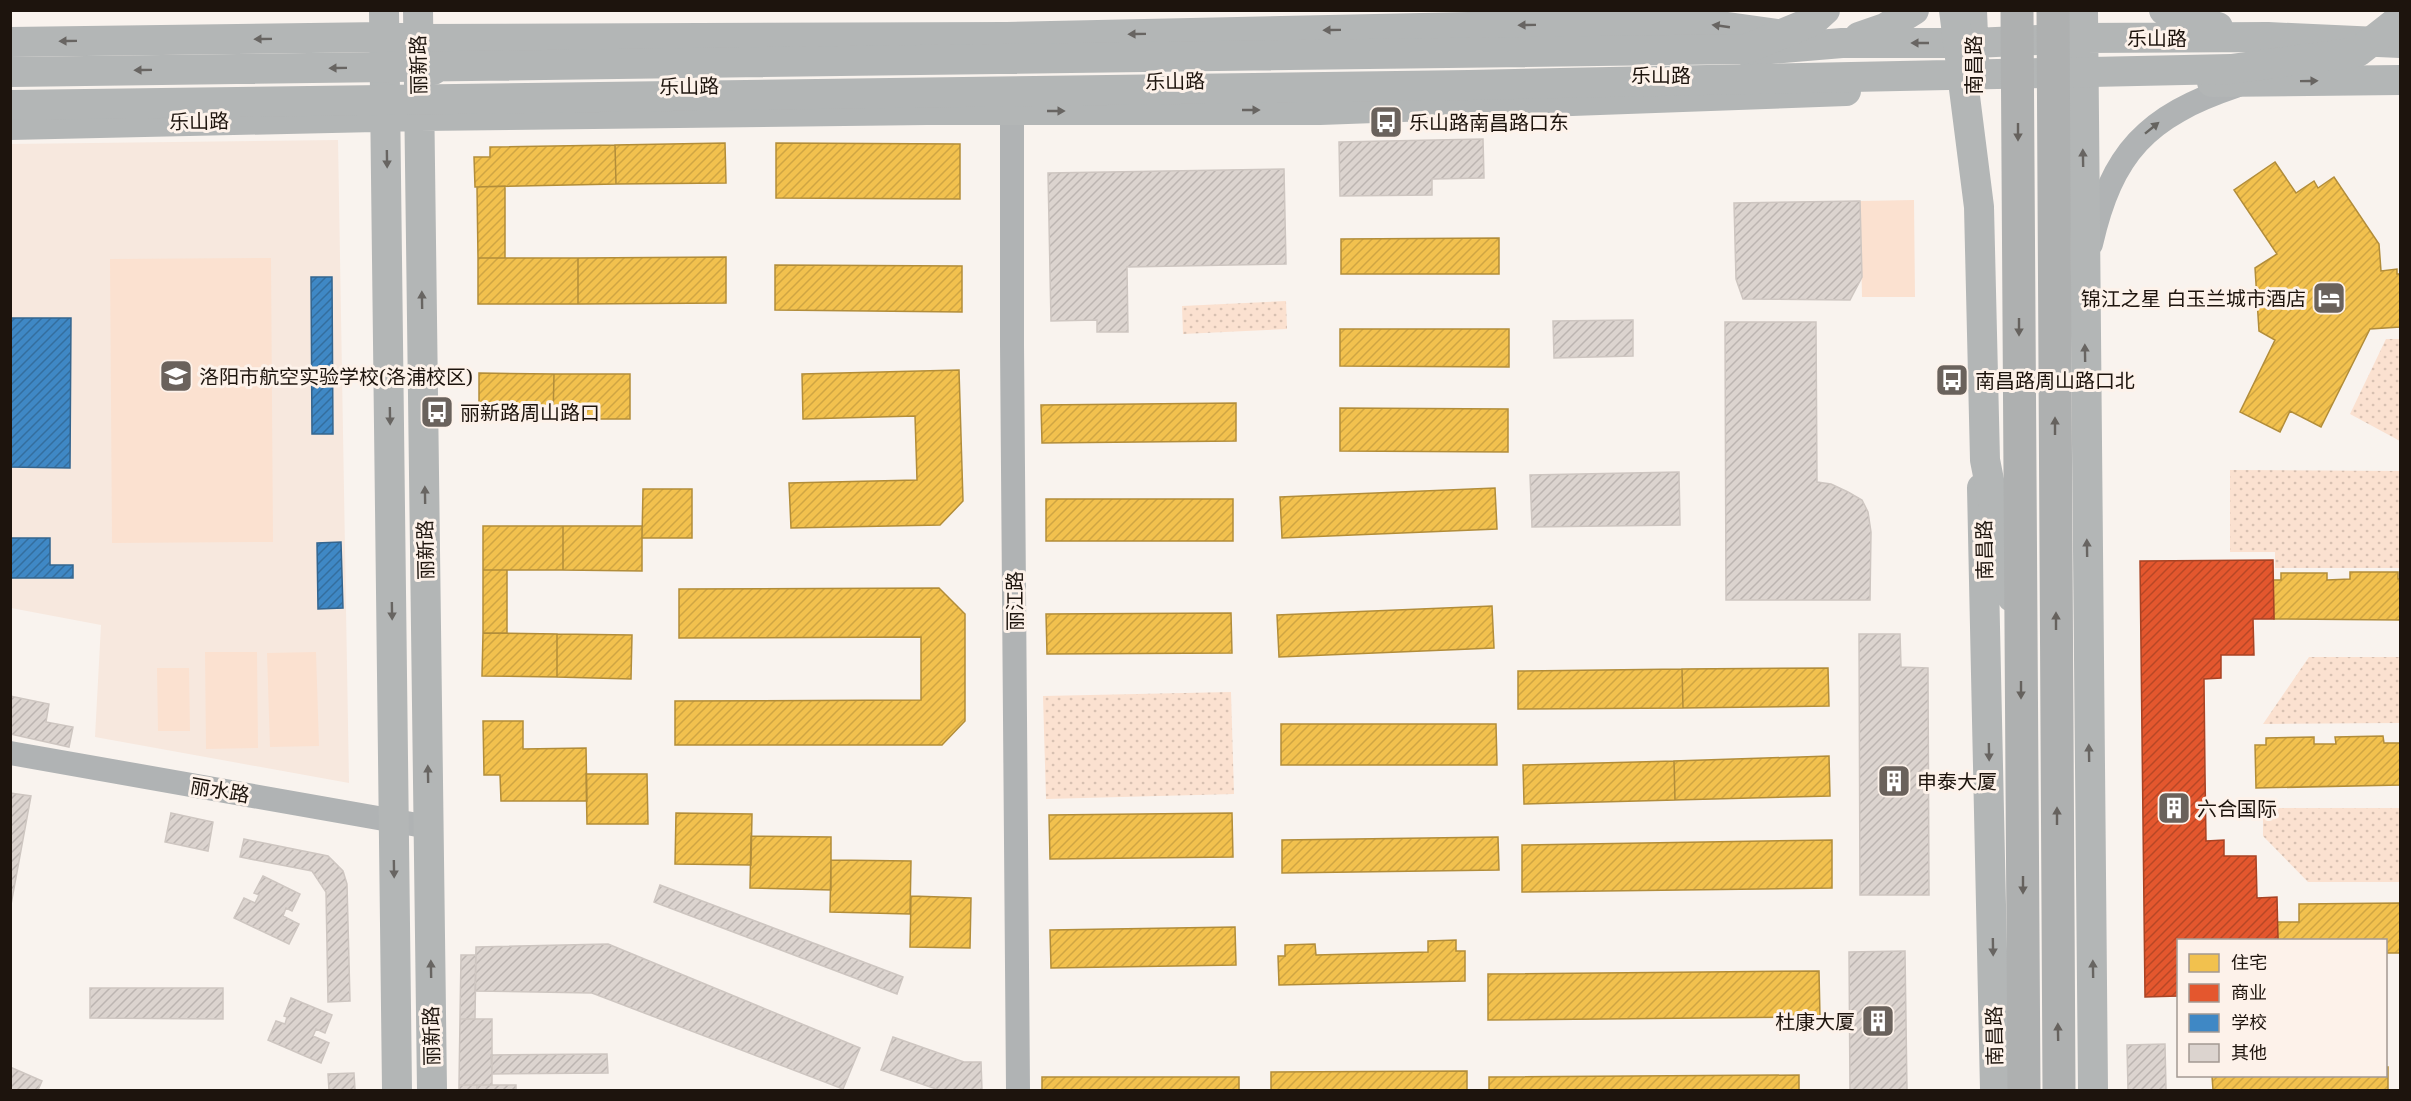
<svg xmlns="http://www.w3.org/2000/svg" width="2411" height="1101" font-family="'Noto Serif','Noto Sans SC',serif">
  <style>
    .built { fill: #f7e8de }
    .grass { fill: url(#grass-dots) }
    .pitch { fill: #fbe1d0 }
    .homes { fill: url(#homes-hatch); stroke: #b28d3a; stroke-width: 1.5 }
    .shops { fill: url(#shops-hatch); stroke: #a84324; stroke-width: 1.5 }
    .schools { fill: url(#schools-hatch); stroke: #35658e; stroke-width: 1.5 }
    .building { fill: url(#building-hatch); stroke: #cec6c1; stroke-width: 1.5 }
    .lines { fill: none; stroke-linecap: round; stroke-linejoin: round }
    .minor { stroke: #b0b3b4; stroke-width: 24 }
    .major { stroke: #b3b6b6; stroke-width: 30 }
    .major-bridge { stroke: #b3b6b6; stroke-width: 30 }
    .highway-bridge { stroke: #aeb0b0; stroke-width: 33 }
    .oneway { fill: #686562 }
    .oneway2 { fill: #666460 }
    .oneway3 { fill: #66625e }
    .labels { text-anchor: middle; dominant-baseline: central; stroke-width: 6; stroke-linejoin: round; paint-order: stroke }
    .street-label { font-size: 20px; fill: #1d140d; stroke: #fdf2ea }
    .poi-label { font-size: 20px; fill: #1d140d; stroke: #fdf2ea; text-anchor: start }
  </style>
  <defs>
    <pattern id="grass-dots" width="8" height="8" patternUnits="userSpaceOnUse" patternTransform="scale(1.5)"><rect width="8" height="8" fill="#fbe1d0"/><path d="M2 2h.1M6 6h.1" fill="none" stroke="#d7c0b1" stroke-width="1.8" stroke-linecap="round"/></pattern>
    <pattern id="homes-hatch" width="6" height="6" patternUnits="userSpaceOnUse" patternTransform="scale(1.5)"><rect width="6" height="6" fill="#f2c14e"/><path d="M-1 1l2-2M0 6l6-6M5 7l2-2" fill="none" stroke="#cfa543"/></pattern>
    <pattern id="shops-hatch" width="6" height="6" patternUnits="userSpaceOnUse" patternTransform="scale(1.5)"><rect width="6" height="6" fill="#e4572e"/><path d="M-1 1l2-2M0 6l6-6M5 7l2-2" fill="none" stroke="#b84726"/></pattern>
    <pattern id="schools-hatch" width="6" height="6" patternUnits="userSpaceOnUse" patternTransform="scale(1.5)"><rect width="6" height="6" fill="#3f88c5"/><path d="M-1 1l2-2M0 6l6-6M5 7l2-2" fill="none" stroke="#346e9e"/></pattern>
    <pattern id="building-hatch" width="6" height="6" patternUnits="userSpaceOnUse" patternTransform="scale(1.5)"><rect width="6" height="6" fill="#dcd4cf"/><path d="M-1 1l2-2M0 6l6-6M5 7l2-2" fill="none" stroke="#bcb5b1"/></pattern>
  </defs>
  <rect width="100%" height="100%" fill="#f9f3ee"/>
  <path class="built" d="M338,140L349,783L95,737L101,625L11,608L10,144Z"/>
  <path class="grass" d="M1286,301L1287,329L1183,334L1182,306Z
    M2386,339H2400V441L2350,414Z
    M2230,470L2400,471V568H2275V552H2230Z
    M2309,657H2400V723L2263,724Z
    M1231,692L1234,794L1046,799L1043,696Z
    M2263,808H2400V882H2308L2263,836Z"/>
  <path class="pitch" d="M1914,200L1915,297H1862L1860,201Z
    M271,258L273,542L112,543L110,259Z
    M205,652H257L258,748L206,749Z
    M316,652L319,746L270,747L267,653Z
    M157,668H189L190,731H158Z"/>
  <path class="homes" d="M725,143L726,183L616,184L615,145Z
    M776,143L960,144V199L776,198Z
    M615,145L616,184L475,187L474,157H490V147Z
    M2275,162L2296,193L2314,181L2318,188L2334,177L2379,244L2381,271L2397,269V274H2400V327L2370,329L2321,427L2290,411L2280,432L2240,412L2275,340L2259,331L2255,268L2277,254L2234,190Z
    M505,186V258H478L477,187Z
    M1499,238V274H1341V239Z
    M726,257V303L578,304V258Z
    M478,258H578V304H478Z
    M775,265L962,266V312L775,310Z
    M1340,329H1509V367L1340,366Z
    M959,370L963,501L940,525L791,528L789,483L917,480L915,416L803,419L802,374Z
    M479,373L554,374L553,419L479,418Z
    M554,374H630V419H553Z
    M1236,403V441L1042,443L1041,405Z
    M1340,408L1508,409V452L1340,451Z
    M1495,488L1497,529L1282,538L1280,497Z
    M643,489H692V538H642Z
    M1046,499H1233V541H1046Z
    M483,526H563V570H483Z
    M563,526H642V571L563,570Z
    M483,570H507V633H483Z
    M2350,572H2398V579H2400V620L2274,619L2273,580H2281V573H2327V580L2350,579Z
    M939,588L965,614V721L942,745H675V701L921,700V637L679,638V589Z
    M1492,606L1494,648L1279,657L1277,615Z
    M1231,613L1232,653L1047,654L1046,614Z
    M483,633L557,634V677L482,676Z
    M557,634L632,635L631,679L557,677Z
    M1828,668L1829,706L1683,708L1682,669Z
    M1682,669L1683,708L1518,709V671Z
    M483,721H523V749L586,748L587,801H501L500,775H484Z
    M1281,724H1496L1497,765H1281Z
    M2383,736L2384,743H2400V785L2256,788L2255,745H2266V738L2314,737V744H2336L2335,737Z
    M1829,756L1830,796L1675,800L1674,761Z
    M1674,761L1675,800L1524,804L1523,765Z
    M586,774H647L648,824H587Z
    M676,813L752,814L751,865L675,864Z
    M1232,813L1233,857L1050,859L1049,815Z
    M751,836L831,837V890L750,888Z
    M1498,837L1499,870L1282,873V840Z
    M1832,840V888L1522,892V845Z
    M831,860L911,861L910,914L830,912Z
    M911,896L971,898L970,948L910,947Z
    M2400,903V953H2386V940H2278L2277,922H2299V904Z
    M1235,927L1236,965L1051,968L1050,930Z
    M1456,940V951H1465V981L1279,985L1278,956H1285V945L1315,944L1316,955L1428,952V941Z
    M1819,971L1820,1017L1488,1020V974Z
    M2386,1067H2388V1090H2213L2212,1076H2386Z
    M1467,1071V1090H1271V1072Z
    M1799,1075V1090H1489V1077Z
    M1042,1077H1239V1090H1042Z"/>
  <path class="shops" d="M2273,560L2274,619H2253L2254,655H2221V678L2204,679L2205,774L2206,841L2224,840V856H2256L2257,898L2277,897L2278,940H2178V996L2145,997L2140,561Z"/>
  <path class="schools" d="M311,277H332L333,434H312Z
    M10,318H71L70,468L10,467Z
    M10,538H50V565H73V578H10Z
    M341,542L343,608L318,609L317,543Z"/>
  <path class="building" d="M1483,139L1484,178L1432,179V195L1340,196L1339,142Z
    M1284,169L1286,264L1127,267L1128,332H1097V320L1051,321L1048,173Z
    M1860,201L1862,277L1850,300L1743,299L1736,279L1734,203Z
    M1633,320V356L1554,358L1553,321Z
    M1725,322H1816L1817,482L1831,484L1848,492L1862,500L1868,512L1871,532L1870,600H1726Z
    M1679,472L1680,525L1532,527L1530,475Z
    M1859,634H1900L1901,667L1928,668L1929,895H1860Z
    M10,696L49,704L46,722L73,727L69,747L10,734Z
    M10,793L31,796L10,910Z
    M171,813L213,822L208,851L165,842Z
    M244,839L328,856L343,871L347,884L350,1001L328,1002L326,892L312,871L240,857Z
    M263,876L300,894L292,911L286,908L283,916L299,924L289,944L234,918L244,898L255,903L259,895L254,893Z
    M660,885L903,977L897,994L654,902Z
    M608,944L860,1048L843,1089L592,993L475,991L476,947Z
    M1905,951L1907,1090H1850L1849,952Z
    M461,955H476L475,1019H460Z
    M90,988H223V1019L90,1018Z
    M291,998L332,1015L325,1033L316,1029L313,1036L329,1043L321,1063L268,1040L276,1021L285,1024L287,1017L284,1016Z
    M460,1019H492V1085H459Z
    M893,1037L964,1062H981L982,1090H939L881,1070Z
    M2165,1044L2166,1090H2128L2127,1045Z
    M607,1054L608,1073L492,1074L491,1055Z
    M10,1067L42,1081L38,1090H10Z
    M354,1073L355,1090H329L328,1074Z
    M459,1085H477V1090H459Z
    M477,1085H516V1090H477Z"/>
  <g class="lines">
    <path class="minor" d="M1012,111V345L1018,1090
      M2091,244C2112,152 2147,116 2236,86
      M10,753L429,827"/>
    <path class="major" d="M384,10L397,1090
      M418,10L432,1090
      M1972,10L1974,62
      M2083,10L2093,1090
      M2164,10L2173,16L2218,27
      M384,37L418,71L433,70
      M1859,37L1885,28L1914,10
      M10,42L384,37L418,39L1007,37L1692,22L1791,36
      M1747,51L1842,43H1974L2083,38L2268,37L2400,43
      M2212,82L2400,80
      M10,125L420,116L927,110H1320L1846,91
      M1982,488L1995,1090"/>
    <path class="major-bridge" d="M1954,10L1979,207L1985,460L2012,597
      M10,72L1746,49L1813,21L1825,10
      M10,105L1469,85L2231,69L2358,52L2400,19"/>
    <path class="highway-bridge" d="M2017,10L2024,1090
      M2053,10L2059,1090"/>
  </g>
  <defs><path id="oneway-solid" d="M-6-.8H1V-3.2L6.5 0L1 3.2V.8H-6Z" transform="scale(1.5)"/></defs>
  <g class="oneway">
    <use href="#oneway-solid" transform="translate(1527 25) rotate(179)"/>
    <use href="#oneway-solid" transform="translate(1721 26) rotate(-172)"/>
    <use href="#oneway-solid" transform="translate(1332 30) rotate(179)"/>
    <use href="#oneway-solid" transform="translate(1137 34) rotate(179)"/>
    <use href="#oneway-solid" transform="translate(263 39) rotate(179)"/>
    <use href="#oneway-solid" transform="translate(68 41) rotate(179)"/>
    <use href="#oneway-solid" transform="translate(1920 43) rotate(180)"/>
    <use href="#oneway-solid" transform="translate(338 68) rotate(179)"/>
    <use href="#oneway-solid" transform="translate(143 70) rotate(179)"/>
    <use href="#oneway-solid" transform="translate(2309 81) rotate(-1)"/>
    <use href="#oneway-solid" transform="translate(1251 110)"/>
    <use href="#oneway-solid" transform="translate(1056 111)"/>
    <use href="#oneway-solid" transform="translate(2083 158) rotate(-91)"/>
    <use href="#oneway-solid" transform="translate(387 159) rotate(89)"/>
    <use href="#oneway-solid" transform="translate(422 300) rotate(-91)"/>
    <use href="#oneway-solid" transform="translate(2085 353) rotate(-91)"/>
    <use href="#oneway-solid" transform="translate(390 416) rotate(89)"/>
    <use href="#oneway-solid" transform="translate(425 495) rotate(-91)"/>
    <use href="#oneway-solid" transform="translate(2087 548) rotate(-91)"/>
    <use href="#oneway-solid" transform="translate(392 611) rotate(89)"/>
    <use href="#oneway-solid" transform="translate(1989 752) rotate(89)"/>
    <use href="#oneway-solid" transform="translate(2089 753) rotate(-91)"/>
    <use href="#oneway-solid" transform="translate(428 774) rotate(-91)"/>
    <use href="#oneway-solid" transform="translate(394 869) rotate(89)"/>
    <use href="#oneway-solid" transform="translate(1993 947) rotate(89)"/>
    <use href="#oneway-solid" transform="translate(431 969) rotate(-91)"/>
    <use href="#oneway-solid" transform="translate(2093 969) rotate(-91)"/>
  </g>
  <use class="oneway2" href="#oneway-solid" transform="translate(2152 128) rotate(-39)"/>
  <g class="oneway3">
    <use href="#oneway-solid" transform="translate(2018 132) rotate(90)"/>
    <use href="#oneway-solid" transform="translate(2019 327) rotate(90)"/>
    <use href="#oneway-solid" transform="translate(2055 426) rotate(-90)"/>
    <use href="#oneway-solid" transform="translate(2056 621) rotate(-90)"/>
    <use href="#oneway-solid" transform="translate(2021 690) rotate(90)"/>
    <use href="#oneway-solid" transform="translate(2057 816) rotate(-90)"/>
    <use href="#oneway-solid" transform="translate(2023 885) rotate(90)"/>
    <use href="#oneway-solid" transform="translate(2058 1032) rotate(-91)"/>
  </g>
  <defs>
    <g id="bus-square" transform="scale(1.725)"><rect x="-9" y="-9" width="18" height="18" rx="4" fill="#6a625c" stroke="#fdf2ea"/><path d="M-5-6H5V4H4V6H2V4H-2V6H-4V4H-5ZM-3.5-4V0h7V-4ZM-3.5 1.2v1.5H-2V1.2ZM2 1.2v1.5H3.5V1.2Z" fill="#fff"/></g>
    <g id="hotel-square" transform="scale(1.725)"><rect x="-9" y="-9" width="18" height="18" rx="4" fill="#6a625c" stroke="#fdf2ea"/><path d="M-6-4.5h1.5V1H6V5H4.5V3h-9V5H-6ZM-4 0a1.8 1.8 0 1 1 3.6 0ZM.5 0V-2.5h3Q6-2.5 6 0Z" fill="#fff"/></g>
    <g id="school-square" transform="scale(1.725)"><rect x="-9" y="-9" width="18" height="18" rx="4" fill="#6a625c" stroke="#fdf2ea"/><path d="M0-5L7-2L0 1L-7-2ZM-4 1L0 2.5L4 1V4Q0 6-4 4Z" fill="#fff"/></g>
    <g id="building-square" transform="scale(1.725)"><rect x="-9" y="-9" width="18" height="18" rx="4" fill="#6a625c" stroke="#fdf2ea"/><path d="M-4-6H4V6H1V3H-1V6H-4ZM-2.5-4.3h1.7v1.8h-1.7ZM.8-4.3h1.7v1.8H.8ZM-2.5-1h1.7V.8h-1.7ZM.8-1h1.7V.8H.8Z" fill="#fff"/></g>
  </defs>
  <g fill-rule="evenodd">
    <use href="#bus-square" x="1386" y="122"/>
    <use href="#hotel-square" x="2329" y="298"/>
    <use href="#school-square" x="176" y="376"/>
    <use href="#bus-square" x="1952" y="380"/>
    <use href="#bus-square" x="437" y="412"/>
    <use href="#building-square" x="1894" y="781"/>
    <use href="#building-square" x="2174" y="808"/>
    <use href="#building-square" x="1878" y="1021"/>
  </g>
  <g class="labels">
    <g class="street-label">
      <text x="2157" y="38">乐山路</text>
      <text transform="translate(418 65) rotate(-91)">丽新路</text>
      <text transform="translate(1973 65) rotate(-90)">南昌路</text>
      <text x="1661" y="75">乐山路</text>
      <text transform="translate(1175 81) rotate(-1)">乐山路</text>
      <text transform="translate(689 86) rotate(-1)">乐山路</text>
      <text transform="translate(199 121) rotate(-1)">乐山路</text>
      <text transform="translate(425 550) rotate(-91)">丽新路</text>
      <text transform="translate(1984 550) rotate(-91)">南昌路</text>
      <text transform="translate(1014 601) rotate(-90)">丽江路</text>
      <text transform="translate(220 790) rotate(10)">丽水路</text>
      <text transform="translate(431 1036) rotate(-91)">丽新路</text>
      <text transform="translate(1994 1036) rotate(-91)">南昌路</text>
    </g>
    <g class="poi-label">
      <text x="1409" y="122">乐山路南昌路口东</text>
      <text x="2306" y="298" text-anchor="end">锦江之星 白玉兰城市酒店</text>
      <text x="199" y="376">洛阳市航空实验学校(洛浦校区)</text>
      <text x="1975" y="380">南昌路周山路口北</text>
      <text x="460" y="412">丽新路周山路口</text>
      <text x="1917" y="781">申泰大厦</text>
      <text x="2197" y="808">六合国际</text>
      <text x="1855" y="1021" text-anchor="end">杜康大厦</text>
    </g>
  </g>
  <rect width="2411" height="1101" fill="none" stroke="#1d140d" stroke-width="24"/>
  <rect x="2177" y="939" width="210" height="138" fill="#fdf2ea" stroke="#a39992" stroke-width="1.5"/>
  <rect x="2189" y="954" width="30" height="18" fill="#f2c14e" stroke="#a39992" stroke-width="1.5"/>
  <text x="2231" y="969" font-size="18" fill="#1d140d">住宅</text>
  <rect x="2189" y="984" width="30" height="18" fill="#e4572e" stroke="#a39992" stroke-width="1.5"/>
  <text x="2231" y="999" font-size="18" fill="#1d140d">商业</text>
  <rect x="2189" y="1014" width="30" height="18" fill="#3f88c5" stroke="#a39992" stroke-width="1.5"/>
  <text x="2231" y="1029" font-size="18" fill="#1d140d">学校</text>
  <rect x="2189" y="1044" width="30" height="18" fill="#dcd4cf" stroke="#a39992" stroke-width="1.5"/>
  <text x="2231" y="1059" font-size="18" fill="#1d140d">其他</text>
</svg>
